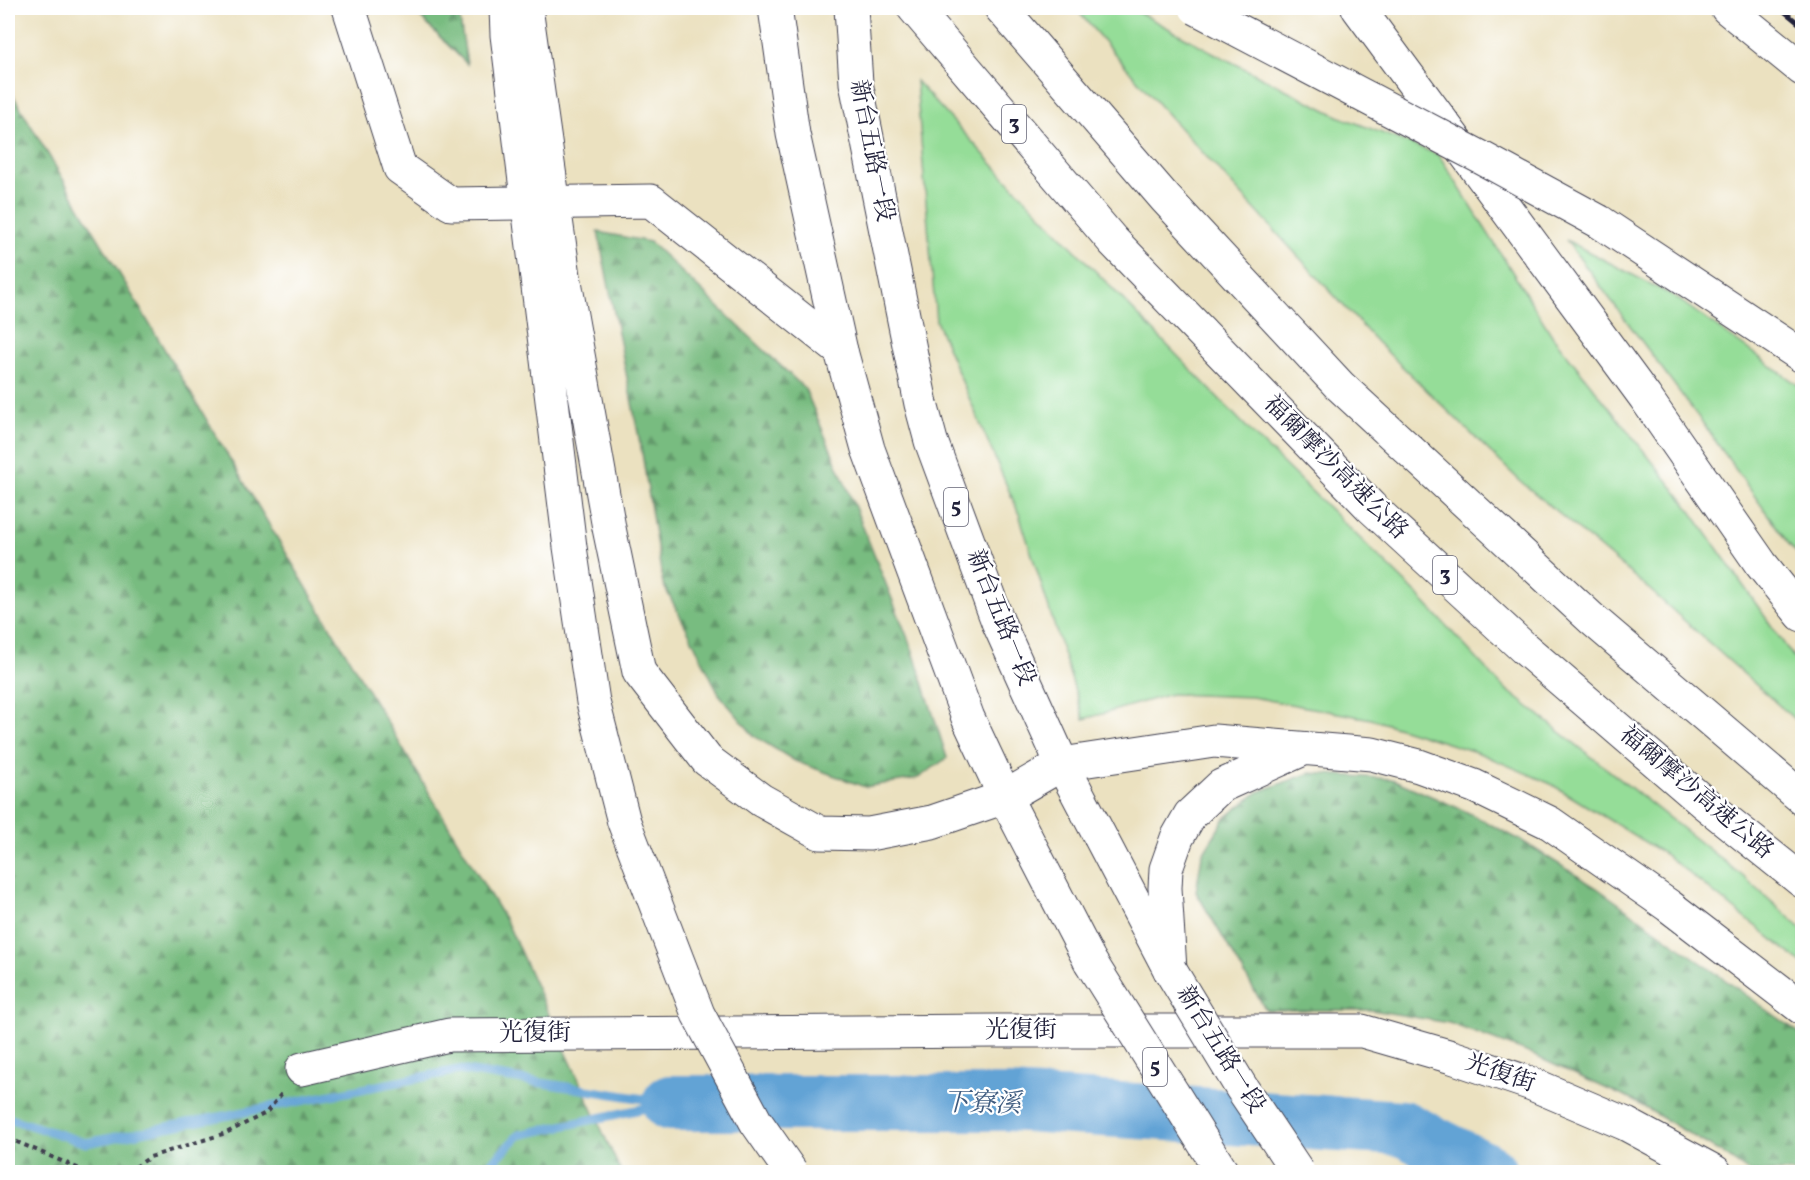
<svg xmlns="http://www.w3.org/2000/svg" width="1810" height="1180" font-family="Vollkorn,'Noto Serif TC',serif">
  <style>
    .grass { fill: #95dd98; stroke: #5c806a; stroke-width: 1.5 }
    .forest { fill: url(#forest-firs); stroke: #4d6f5e; stroke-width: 1.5 }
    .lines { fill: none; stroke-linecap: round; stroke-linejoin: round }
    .stream { stroke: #62a3d5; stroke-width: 9 }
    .river { stroke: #62a3d5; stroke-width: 56 }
    .minor-casing { stroke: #403f4f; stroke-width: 35 }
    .major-casing { stroke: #403f4f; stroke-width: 35 }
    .highway-casing { stroke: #403f4f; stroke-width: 35 }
    .path { stroke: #403f4f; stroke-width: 4; stroke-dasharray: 4.5 4.5; stroke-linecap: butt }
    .minor { stroke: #fff; stroke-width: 33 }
    .major { stroke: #fff; stroke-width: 33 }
    .highway { stroke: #fff; stroke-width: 33 }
    .rail { stroke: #22223b; stroke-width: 4.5 }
    .major-bridge-casing { stroke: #403f4f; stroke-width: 35; stroke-linecap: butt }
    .highway-bridge-casing { stroke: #403f4f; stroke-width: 35; stroke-linecap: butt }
    .major-bridge { stroke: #fff; stroke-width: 33 }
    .highway-bridge { stroke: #fff; stroke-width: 33 }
    .labels { text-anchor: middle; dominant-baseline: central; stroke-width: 4.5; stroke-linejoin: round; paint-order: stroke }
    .shield { fill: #fff; stroke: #646476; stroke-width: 1.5 }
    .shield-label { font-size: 22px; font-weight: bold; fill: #22223b }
    .street-label { font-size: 24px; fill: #22223b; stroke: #fff }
    .water-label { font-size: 26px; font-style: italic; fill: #3f5c80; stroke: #fff }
  </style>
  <defs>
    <pattern id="forest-firs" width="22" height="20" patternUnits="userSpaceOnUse" patternTransform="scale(1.5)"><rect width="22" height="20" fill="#78bc80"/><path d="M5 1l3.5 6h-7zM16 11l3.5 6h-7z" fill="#62986a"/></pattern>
  </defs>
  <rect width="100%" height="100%" fill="#fff"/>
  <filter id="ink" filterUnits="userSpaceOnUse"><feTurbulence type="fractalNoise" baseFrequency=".0167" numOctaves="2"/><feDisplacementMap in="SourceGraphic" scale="12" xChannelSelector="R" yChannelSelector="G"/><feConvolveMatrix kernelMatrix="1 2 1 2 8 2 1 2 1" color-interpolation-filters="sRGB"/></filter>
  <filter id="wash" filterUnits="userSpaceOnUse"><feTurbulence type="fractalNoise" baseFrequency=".008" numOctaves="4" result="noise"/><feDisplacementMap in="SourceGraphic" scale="24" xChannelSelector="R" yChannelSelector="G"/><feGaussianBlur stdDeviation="1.35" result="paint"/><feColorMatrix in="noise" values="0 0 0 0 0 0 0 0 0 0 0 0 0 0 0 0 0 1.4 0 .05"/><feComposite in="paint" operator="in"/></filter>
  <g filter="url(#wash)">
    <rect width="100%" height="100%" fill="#ebe1c0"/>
    <path class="grass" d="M1075,8H1131L1214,53L1338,116L1439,155L1553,337L1686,504L1794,658L1802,668V726L1649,589L1519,480L1377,342L1160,106Z
      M916,81L1014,187L1260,441L1416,593L1502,686L1745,878L1802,929V963L1666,855L1551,784L1479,753L1371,719L1252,697L1171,694L1084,719L1019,514L936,321Z
      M1566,240L1675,297L1802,388V559L1788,543L1702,422Z"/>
    <path class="forest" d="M411,8H458L467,64Z
      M8,87L508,925L621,1172H8Z
      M598,232L650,242L805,389L848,490L913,651L947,758L918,778L865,787L795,761L754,736L719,694L688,631L663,584L642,453Z
      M1310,773L1392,779L1465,811L1522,841L1597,888L1802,1035V1172H1749L1720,1152L1634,1101L1524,1051L1449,1023L1372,1010H1266L1196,892L1202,855L1225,818L1258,792Z"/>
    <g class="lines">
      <path class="stream" d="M8,1118L86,1143L459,1070L670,1103
        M483,1172L519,1135L665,1104"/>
      <path class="river" d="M670,1103H1009L1402,1128L1489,1172"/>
    </g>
  </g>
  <g filter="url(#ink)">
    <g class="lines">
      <g class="minor-casing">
        <path id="minor" d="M349,8L400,168L451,204L651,201L841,351
          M1727,8L1802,69
          M302,1069L449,1035L997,1031H1362L1452,1057L1532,1084L1626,1124L1715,1172"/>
      </g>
      <g class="major-casing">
        <path id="major" d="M775,8L793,134L841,351L868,449L968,718L1005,797L1090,961
          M851,8L856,83L921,404L931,441L998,622L1062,764L1170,970"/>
      </g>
      <g class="highway-casing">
        <path id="highway" d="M506,8L507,35L570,547L593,702L624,822
          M526,8L564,276L609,528L639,672L707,760L761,800L820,833L869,834L932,822L1005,797L1062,764L1214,741L1372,754L1419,766L1474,786L1550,823L1669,906L1802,1008
          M914,8L1113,241L1371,507L1524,648L1702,801L1802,881
          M1001,8L1165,198L1339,385L1592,619L1802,798
          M1358,8L1645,397L1761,564L1802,615
          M1600,222L1802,356
          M1170,970L1165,888L1166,869L1177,838L1190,815L1221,786L1301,750"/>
      </g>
      <path class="path" d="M8,1138L87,1172
        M128,1172L150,1157L226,1133L266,1113L282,1093"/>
      <use href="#minor" class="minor"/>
      <use href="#major" class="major"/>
      <use href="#highway" class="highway"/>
      <path class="rail" d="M1780,8L1802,26"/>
      <g class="major-bridge-casing">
        <path id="major-bridge" d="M1090,961L1222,1172
          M1170,970L1241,1087L1298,1172"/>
      </g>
      <g class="highway-bridge-casing">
        <path id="highway-bridge" d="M1196,8L1482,158L1600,222
          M624,822L698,1014L756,1122L791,1172"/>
      </g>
      <use href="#major-bridge" class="major-bridge"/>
      <use href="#highway-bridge" class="highway-bridge"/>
    </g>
  </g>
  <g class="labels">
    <g class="shield">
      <rect x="1002" y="105" width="24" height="38" rx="4.5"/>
      <rect x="944" y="488" width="24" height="38" rx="4.5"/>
      <rect x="1433" y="556" width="24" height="38" rx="4.5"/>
      <rect x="1143" y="1048" width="24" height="38" rx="4.5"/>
    </g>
    <g class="shield-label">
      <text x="1014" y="124">3</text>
      <text x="956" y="507">5</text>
      <text x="1445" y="575">3</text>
      <text x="1155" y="1067">5</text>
    </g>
    <g class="street-label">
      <text transform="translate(871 151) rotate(79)">新台五路一段</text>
      <text transform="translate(1335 468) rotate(45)">福爾摩沙高速公路</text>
      <text transform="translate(1000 618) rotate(68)">新台五路一段</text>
      <text transform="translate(1696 793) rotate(40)">福爾摩沙高速公路</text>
      <text x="1021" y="1031">光復街</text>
      <text x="535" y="1034">光復街</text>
      <text transform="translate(1220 1050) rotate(58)">新台五路一段</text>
      <text transform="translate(1500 1074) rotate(19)">光復街</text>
    </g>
    <g class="water-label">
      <text transform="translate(982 1104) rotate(1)">下寮溪</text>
    </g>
  </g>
  <rect width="1810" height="1180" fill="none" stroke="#fff" stroke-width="30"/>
</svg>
